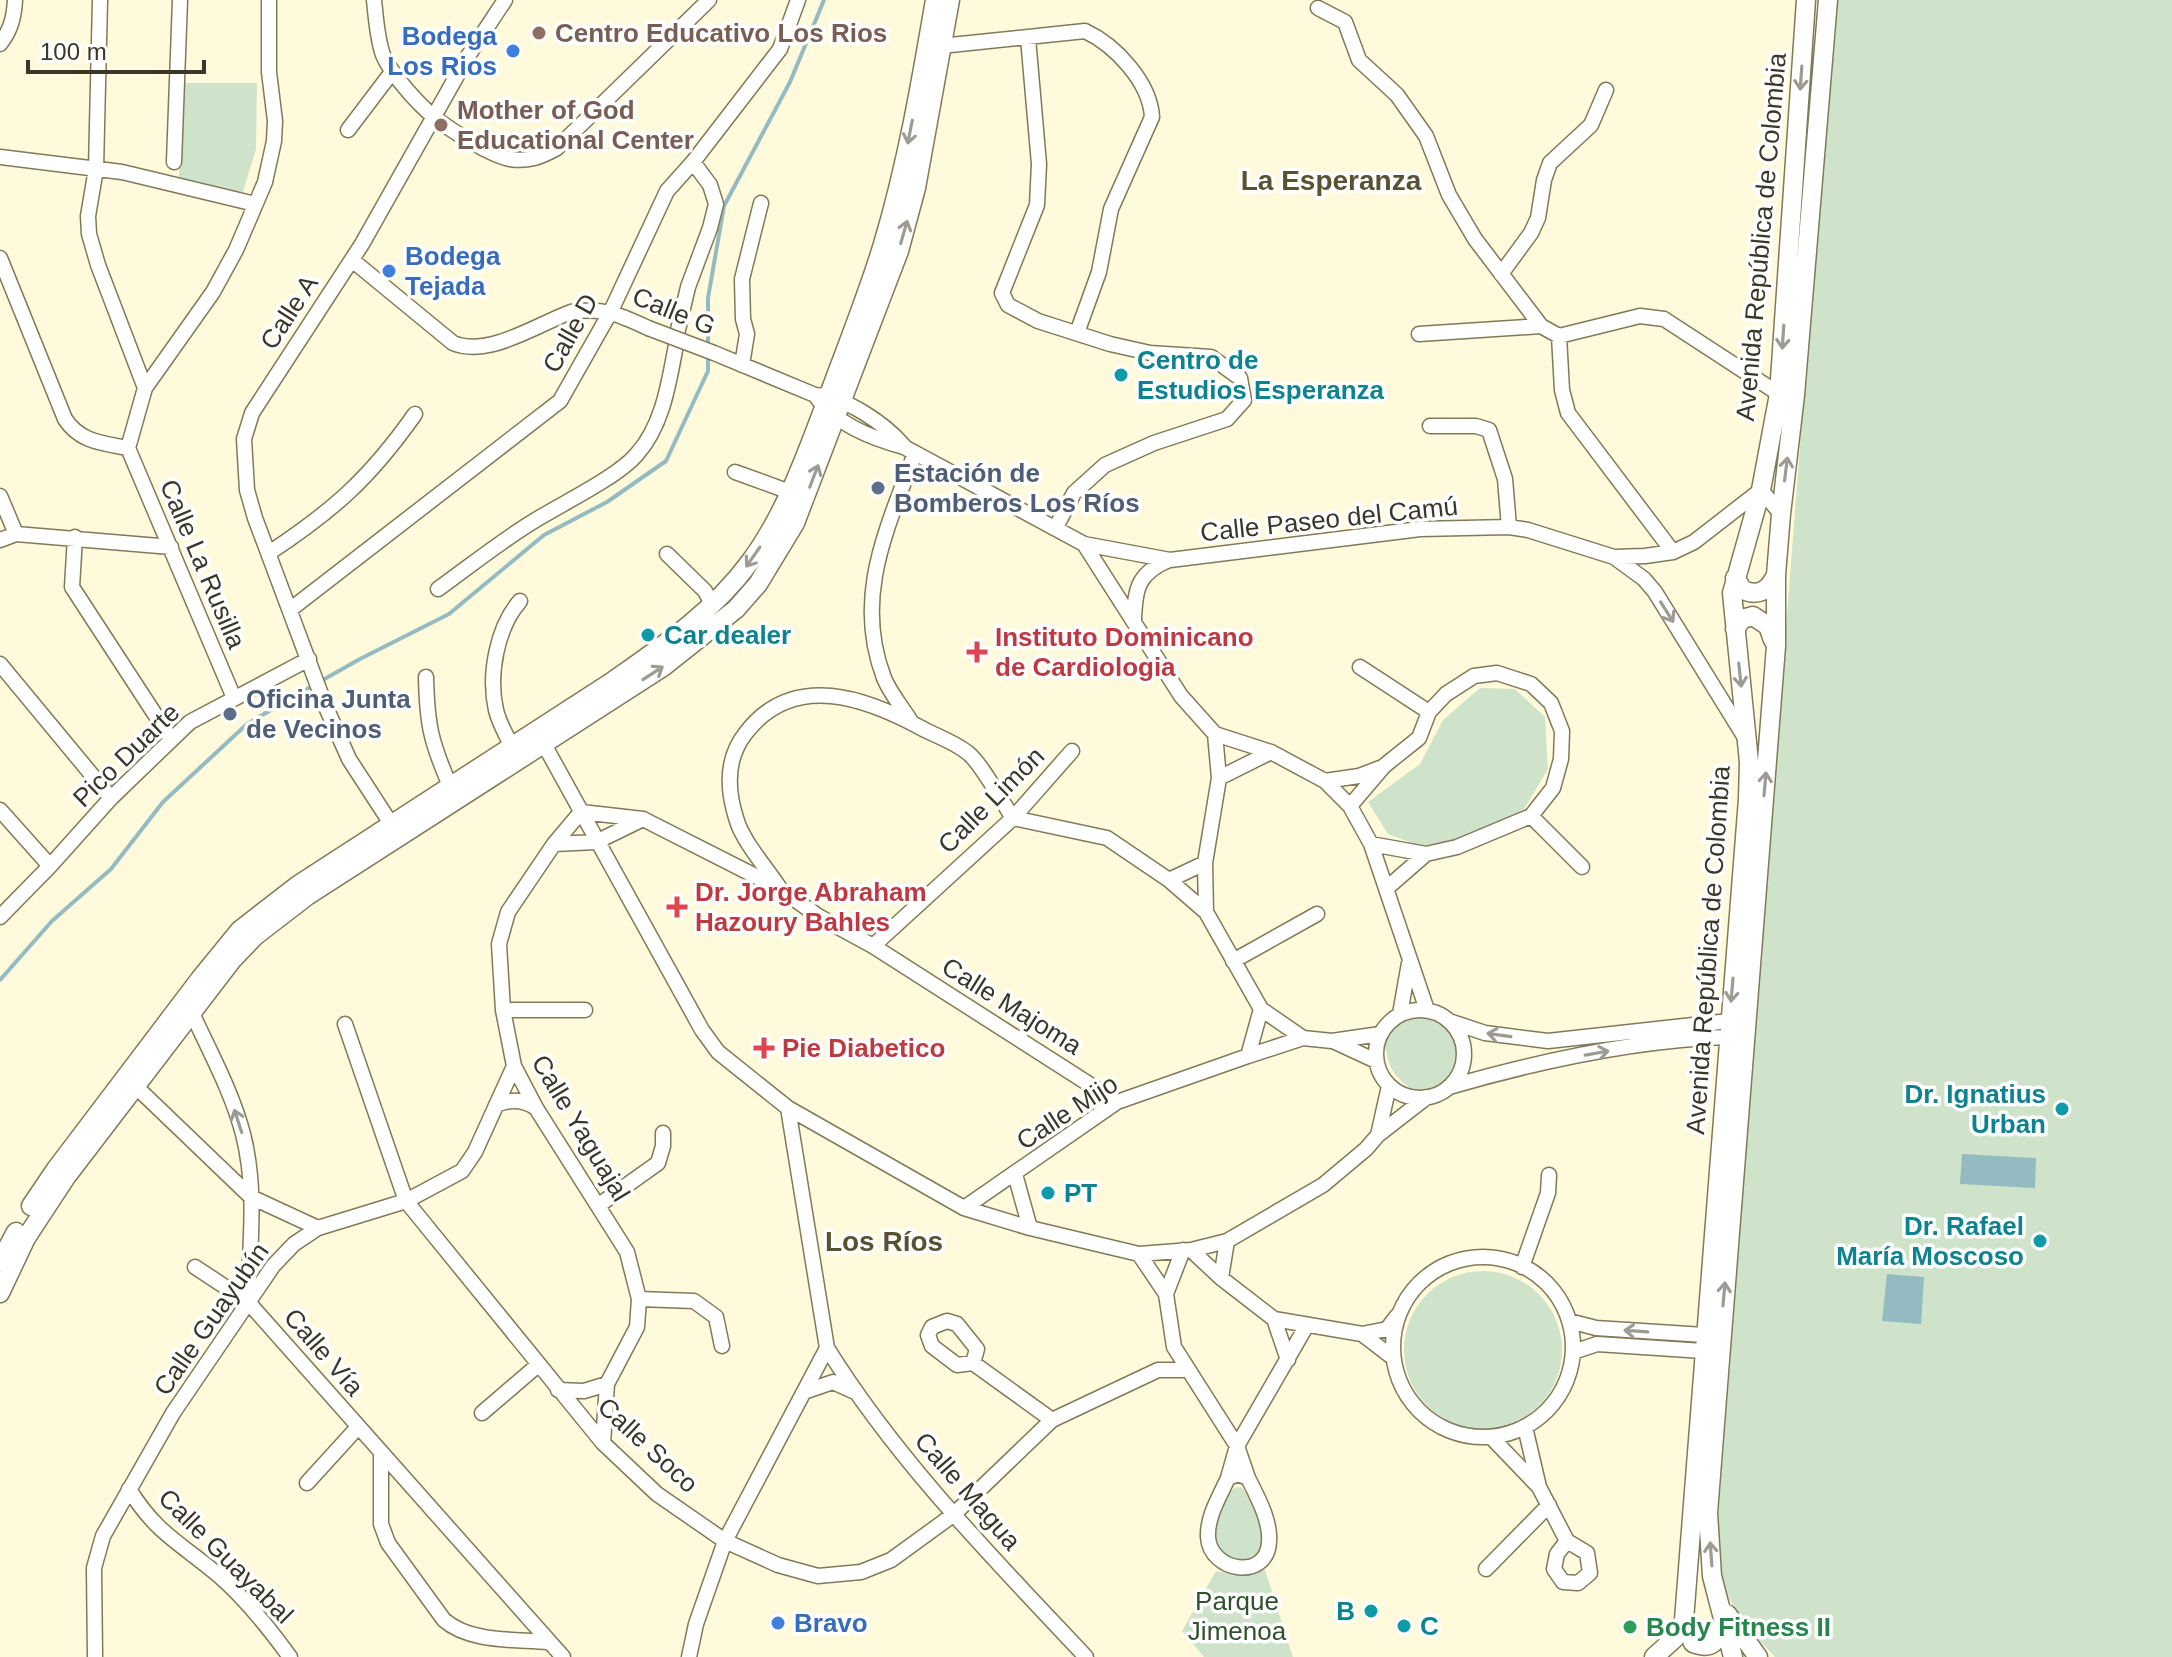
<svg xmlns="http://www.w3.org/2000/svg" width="2172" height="1657" font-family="Arial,sans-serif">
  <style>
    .green { fill: #cfe3cb }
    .water { fill: #94bbc1 }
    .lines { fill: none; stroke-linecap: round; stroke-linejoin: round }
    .stream { stroke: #94bbc1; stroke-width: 4 }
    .minor-casing { stroke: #807a59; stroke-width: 17 }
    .major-casing { stroke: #807a59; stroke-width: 21 }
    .minor { stroke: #fff; stroke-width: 14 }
    .major { stroke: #fff; stroke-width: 18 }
    .minor-bridge-casing { stroke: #807a59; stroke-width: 17; stroke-linecap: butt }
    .minor-bridge { stroke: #fff; stroke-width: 14 }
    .oneway { stroke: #9c9b94 }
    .education-dot { fill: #8d6e63; stroke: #fff; stroke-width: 3 }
    .shop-dot { fill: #3f7fe0; stroke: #fff; stroke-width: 3 }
    .culture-dot { fill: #0f9aa8; stroke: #fff; stroke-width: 3 }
    .service-dot { fill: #5c6f8a; stroke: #fff; stroke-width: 3 }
    .health-dot { fill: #e0444e; stroke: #fff; stroke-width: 3 }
    .leisure-dot { fill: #2e9e5b; stroke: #fff; stroke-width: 3 }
    .labels { text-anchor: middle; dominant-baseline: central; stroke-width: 7; stroke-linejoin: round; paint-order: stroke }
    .education-label { font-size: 26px; font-weight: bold; fill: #785e54; stroke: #fff; text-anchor: start }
    .shop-label { font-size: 26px; font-weight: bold; fill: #366cbe; stroke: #fff; text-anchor: start }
    .street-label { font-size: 26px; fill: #3a3729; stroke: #fff }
    .culture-label { font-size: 26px; font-weight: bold; fill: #0d838f; stroke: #fff; text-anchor: start }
    .service-label { font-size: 26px; font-weight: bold; fill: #4e5e75; stroke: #fff; text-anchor: start }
    .health-label { font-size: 26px; font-weight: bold; fill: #be3a42; stroke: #fff; text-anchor: start }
    .park-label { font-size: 26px; fill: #30512c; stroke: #fff }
    .leisure-label { font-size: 26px; font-weight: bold; fill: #27864d; stroke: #fff; text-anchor: start }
    .neighbourhood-label { font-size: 28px; font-weight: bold; fill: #585232; stroke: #fff }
  </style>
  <rect width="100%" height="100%" fill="#fffadc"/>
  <path class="green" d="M1834,0H2172V1657H1775C1749,1629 1723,1602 1718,1562C1715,1544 1718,1524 1719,1506Z
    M181,83H257L256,149L243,192L236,195L179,180Z
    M1480,688L1515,689L1545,717L1548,769L1523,811L1453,841L1420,846L1388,834L1368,802L1420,764L1443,720Z
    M1420,1014L1445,1019L1456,1036L1463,1053L1455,1075L1434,1089L1412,1090C1393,1075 1388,1068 1385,1043L1398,1024Z
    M1404 1350a79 79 0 1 1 158 0a79 79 0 1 1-158 0Z
    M1237,1487L1242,1488C1259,1508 1266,1527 1260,1552C1245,1567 1232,1559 1216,1550C1213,1528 1215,1499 1237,1487Z
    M1265,1570L1293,1657H1204L1182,1631L1216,1571L1233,1574Z"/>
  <path class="water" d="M1962,1154L2036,1158L2035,1188L1960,1184Z
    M1887,1274L1924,1277L1921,1324L1882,1321Z"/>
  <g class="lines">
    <path class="stream" d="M708,345V298L724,206L790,82L824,0
      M321,681L360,659L449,614L544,535L607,502L666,461L708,371V354
      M0,980L52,921L111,869L163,802L247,724L314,685"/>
    <g class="minor-casing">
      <path id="minor" d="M100,0L96,169L88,216L89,234L98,265L145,388L128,448
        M374,0C376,18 377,38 383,55C391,74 418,104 434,117C450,130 490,155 510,159C528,162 541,157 557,148L709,0
        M1318,8L1345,22L1359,60L1397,95L1426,136L1449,195L1475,239L1541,326L1559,336
        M1028,38L1039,164L1037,205L1002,293L1008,305L1038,321L1110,344L1150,353L1211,357L1240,378L1244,400L1227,419L1154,443L1105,465L1074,493L1056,527
        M0,44C11,30 14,17 15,0
        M941,46L1085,31C1115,45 1150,82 1152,117L1111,209L1099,272L1077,333
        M348,130L392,72
        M0,157L122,172L255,204
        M174,162L180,0
        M0,258L65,419C80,442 102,443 128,448
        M352,260L453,343C488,358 538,324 571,312C604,307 620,315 648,328
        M1501,274L1531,233L1538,218L1544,180L1550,163L1591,125L1606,90
        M677,334L688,287L710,228L716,204L710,185L693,162
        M1419,334L1541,326
        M1559,336L1562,390L1568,413L1673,552
        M1559,336L1640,316L1664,319L1779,394
        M714,353L815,395C846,397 884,423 904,446
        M742,365L747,334L743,319L742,279L761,203
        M145,388L213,292L236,250L265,182L274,141L275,121L269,72V0
        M815,395C835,424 871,438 904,447L1084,544L1170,560L1420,529L1509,527L1528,530L1614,557L1645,556L1673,552L1694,542L1761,490L1781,514
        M1430,426H1476L1489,430L1505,479L1509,527
        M128,448L234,698
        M735,472L790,492
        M0,496L16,534
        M75,537L72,587L171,739
        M0,540L16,534L171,547
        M1084,544L1181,696L1215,734L1271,752L1325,781L1350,806L1371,844L1427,1010
        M269,553C334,510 370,478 415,414
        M667,554L705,591L713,606
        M1614,557L1644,579L1655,592L1744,736
        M438,589C470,566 501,541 534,521C561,504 618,477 637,454C663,425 669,382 676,345
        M291,609L560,401L611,311L667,191L693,162L780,49L798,0
        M1134,620C1135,588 1138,573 1169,560
        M0,664L111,798
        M1360,667L1429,712
        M426,677C427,725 431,742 450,786
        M910,720C902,707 890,693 884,678C853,597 887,529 915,453
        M540,737L702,1030L718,1052L788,1108L964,1208L1030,1228L1139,1254L1191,1250L1227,1241L1323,1185L1366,1149L1378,1135L1427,1097
        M511,745C506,734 499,723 496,710C488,675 497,627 520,601
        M1219,778L1271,752
        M1325,781L1359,776L1380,768
        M1350,806L1384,766L1419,738L1429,712L1446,694L1474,676L1497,673L1531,684L1551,703L1562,731L1561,759L1553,788L1531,816L1457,847L1426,854L1371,844
        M0,810L50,866
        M1531,816L1582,867
        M397,833L349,759L325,705L255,518L247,490L244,439L252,413L362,244L468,56L505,0
        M554,844L596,842L643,819
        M1169,880L1205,863
        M779,887C767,869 743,841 737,821C727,791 725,760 745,734C793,670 867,698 925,730C939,737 956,743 968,753C981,763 1002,802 1013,818L1107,838L1169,880L1206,912L1261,1009L1248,1056L1303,1038L1332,1041L1380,1034
        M1387,888L1426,854
        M1206,912L1205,863L1219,778L1215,734
        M0,917L50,866L111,798L190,722L309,659
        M873,946L1013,818L1072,751
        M1233,961L1317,914
        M187,1007L192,1013C210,1052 232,1092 243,1134C257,1188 250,1246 248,1301
        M1261,1009L1303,1038
        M503,1010H585
        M1376 1054a44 44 0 1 1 88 0a44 44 0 1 1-88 0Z
        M1400,1014L1409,963
        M1452,1022L1485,1033L1548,1041L1729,1021
        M345,1024L406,1201L603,1443L657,1494L725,1541L778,1565L818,1576L861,1572L891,1560L953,1515L1052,1420L1158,1370H1187
        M1333,1041L1376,1061
        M129,1080L251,1197L318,1228
        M1449,1087C1539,1061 1634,1040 1728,1037
        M496,1105C510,1099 523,1099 536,1108
        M1378,1135L1389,1086
        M1015,1174L1030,1228
        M599,1205L658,1163L663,1146V1133
        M964,1208L1117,1102L1248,1056
        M1227,1241L1221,1278L1274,1319L1362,1334L1387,1329L1397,1316
        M1191,1250L1221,1278
        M1139,1254L1166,1294L1174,1347L1237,1446L1248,1478
        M1393 1347a90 90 0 1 1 180 0a90 90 0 1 1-180 0Z
        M195,1267L248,1302L563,1657
        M1522,1267L1548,1193L1549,1175
        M1166,1294L1183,1250
        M639,1299L694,1301L716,1317L722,1346
        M1274,1319L1288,1360
        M1569,1321L1596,1328L1704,1335
        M1362,1334L1392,1357
        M827,1348C898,1462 994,1559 1086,1657
        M1573,1352L1597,1344L1703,1351
        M973,1363L957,1365L932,1346L928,1335L932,1327L947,1321L957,1324L977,1349L973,1363L1052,1420
        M558,1390L584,1391L607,1384
        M804,1392L833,1382L853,1391
        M482,1413L538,1365
        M1525,1427L1539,1487
        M1491,1437L1539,1487L1567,1541L1587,1553L1590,1573L1578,1583L1563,1582L1554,1569L1557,1554L1567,1541
        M603,1443L607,1384L637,1327L639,1299L627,1252L536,1108L514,1066L503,1010L499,944L508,912L554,844L581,812L643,819L779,888L818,916L873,946L1117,1102
        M381,1455V1524L388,1543L444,1620C471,1643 514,1639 548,1642
        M1238,1474L1248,1478C1257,1496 1271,1521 1269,1542C1267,1581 1210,1572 1208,1537C1207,1516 1220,1496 1228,1478Z
        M1228,1478L1237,1446L1307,1325
        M307,1483L358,1427
        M129,1489C155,1532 180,1543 217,1574C244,1597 269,1628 290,1657
        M1486,1569L1549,1505
        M95,1657L94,1568L103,1536L173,1413L273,1266L294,1244L318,1228L406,1201L462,1171L475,1152L514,1066
        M689,1657L696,1624L725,1541L827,1348L788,1108"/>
    </g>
    <g class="major-casing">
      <path id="major" d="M1735,578L1743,590C1759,597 1769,590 1776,575
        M1735,629L1742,619L1753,616L1768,626L1773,640
        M31,1206L56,1169L200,979L240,930L298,885L613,681C663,646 713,612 750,562C787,512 808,450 830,392C848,343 868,294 883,244C907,164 921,82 935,0
        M0,1262L16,1232
        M0,1293L26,1238L66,1177L232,960L255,936L307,896L663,667L736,609L758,584L795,523L899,251L916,188L950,0
        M1727,1614L1758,1657
        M1684,1620L1693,1643C1713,1651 1717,1641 1723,1624
        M1654,1657L1675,1638L1684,1620L1748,799L1749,762L1732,593L1761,490L1779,394L1806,0
        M1733,1657L1712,1576L1708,1513L1776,646V575L1781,514L1795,395L1828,0"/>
    </g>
    <use href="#minor" class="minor"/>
    <use href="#major" class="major"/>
    <g class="minor-bridge-casing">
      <path id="minor-bridge" d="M648,328L714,353"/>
    </g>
    <use href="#minor-bridge" class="minor-bridge"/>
  </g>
  <defs><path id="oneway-shaft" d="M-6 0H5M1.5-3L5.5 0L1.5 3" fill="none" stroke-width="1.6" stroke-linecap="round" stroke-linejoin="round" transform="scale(2)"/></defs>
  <g class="oneway">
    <use href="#oneway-shaft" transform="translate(1801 78) rotate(94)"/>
    <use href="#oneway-shaft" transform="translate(910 132) rotate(101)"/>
    <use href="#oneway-shaft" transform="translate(904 232) rotate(-74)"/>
    <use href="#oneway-shaft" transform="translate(1783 337) rotate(94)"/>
    <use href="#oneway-shaft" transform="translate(1786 469) rotate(-83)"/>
    <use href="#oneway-shaft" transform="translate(814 476) rotate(-69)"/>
    <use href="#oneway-shaft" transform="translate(753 557) rotate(125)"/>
    <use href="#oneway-shaft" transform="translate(1667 612) rotate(58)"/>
    <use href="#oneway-shaft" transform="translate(653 673) rotate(-33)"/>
    <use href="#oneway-shaft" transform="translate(1740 675) rotate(84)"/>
    <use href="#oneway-shaft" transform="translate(1765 784) rotate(-85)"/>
    <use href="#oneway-shaft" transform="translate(1732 990) rotate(95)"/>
    <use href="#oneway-shaft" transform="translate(1499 1035) rotate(-172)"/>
    <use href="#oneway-shaft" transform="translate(1597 1053) rotate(-10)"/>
    <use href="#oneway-shaft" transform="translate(238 1121) rotate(-108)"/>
    <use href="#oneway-shaft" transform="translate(1724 1294) rotate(-85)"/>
    <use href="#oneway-shaft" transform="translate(1636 1331) rotate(-176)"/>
    <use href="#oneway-shaft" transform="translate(1711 1554) rotate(-94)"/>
  </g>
  <g class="education-dot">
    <circle cx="539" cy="33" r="8"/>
    <circle cx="441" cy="125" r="8"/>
  </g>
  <g class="shop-dot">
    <circle cx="513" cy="51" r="8"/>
    <circle cx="389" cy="271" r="8"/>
    <circle cx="778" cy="1623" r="8"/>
  </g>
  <g class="culture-dot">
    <circle cx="1121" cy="375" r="8"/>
    <circle cx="648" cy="635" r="8"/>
    <circle cx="2062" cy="1109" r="8"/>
    <circle cx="1048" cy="1193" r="8"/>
    <circle cx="2040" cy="1241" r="8"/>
    <circle cx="1371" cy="1611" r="8"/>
    <circle cx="1404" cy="1626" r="8"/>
  </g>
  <g class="service-dot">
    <circle cx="878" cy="488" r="8"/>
    <circle cx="230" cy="714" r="8"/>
  </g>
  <g class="health-dot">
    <path d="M973 640h8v8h8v8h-8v8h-8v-8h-8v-8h8z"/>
    <path d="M673 895h8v8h8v8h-8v8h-8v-8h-8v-8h8z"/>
    <path d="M760 1036h8v8h8v8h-8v8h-8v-8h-8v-8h8z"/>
  </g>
  <circle class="leisure-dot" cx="1630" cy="1627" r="8"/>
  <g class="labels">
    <g class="education-label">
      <text x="555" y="33">Centro Educativo Los Rios</text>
      <text x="457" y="110">Mother of God<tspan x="457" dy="30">Educational Center</tspan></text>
    </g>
    <g class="shop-label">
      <text x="497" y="36" text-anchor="end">Bodega<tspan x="497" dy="30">Los Rios</tspan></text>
      <text x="405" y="256">Bodega<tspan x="405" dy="30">Tejada</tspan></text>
      <text x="794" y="1623">Bravo</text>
    </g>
    <g class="street-label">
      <text transform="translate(1761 237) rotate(-85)">Avenida República de Colombia</text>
      <text transform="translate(674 311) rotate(22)">Calle G</text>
      <text transform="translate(289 312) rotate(-57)">Calle A</text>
      <text transform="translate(570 333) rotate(-61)">Calle D</text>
      <text transform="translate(1329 519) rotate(-6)">Calle Paseo del Camú</text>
      <text transform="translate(203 564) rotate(67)">Calle La Rusilla</text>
      <text transform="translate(126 755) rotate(-44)">Pico Duarte</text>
      <text transform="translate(991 800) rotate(-45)">Calle Limón</text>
      <text transform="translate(1708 950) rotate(-86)">Avenida República de Colombia</text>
      <text transform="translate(1012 1006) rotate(32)">Calle Majoma</text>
      <text transform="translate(1067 1112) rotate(-33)">Calle Mijo</text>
      <text transform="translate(581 1128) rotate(59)">Calle Yaguajal</text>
      <text transform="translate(211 1319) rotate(-55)">Calle Guayubín</text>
      <text transform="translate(324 1352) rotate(49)">Calle Vía</text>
      <text transform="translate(648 1445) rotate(43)">Calle Soco</text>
      <text transform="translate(968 1491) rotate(49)">Calle Magua</text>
      <text transform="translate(226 1556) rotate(45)">Calle Guayabal</text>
    </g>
    <g class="culture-label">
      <text x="1137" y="360">Centro de<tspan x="1137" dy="30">Estudios Esperanza</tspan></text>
      <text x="664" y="635">Car dealer</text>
      <text x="2046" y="1094" text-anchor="end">Dr. Ignatius<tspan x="2046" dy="30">Urban</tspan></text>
      <text x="1064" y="1193">PT</text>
      <text x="2024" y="1226" text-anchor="end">Dr. Rafael<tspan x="2024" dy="30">María Moscoso</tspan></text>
      <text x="1355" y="1611" text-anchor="end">B</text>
      <text x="1420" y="1626">C</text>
    </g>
    <g class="service-label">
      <text x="894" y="473">Estación de<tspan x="894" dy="30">Bomberos Los Ríos</tspan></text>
      <text x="246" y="699">Oficina Junta<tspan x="246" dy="30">de Vecinos</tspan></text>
    </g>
    <g class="health-label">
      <text x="995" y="637">Instituto Dominicano<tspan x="995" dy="30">de Cardiologia</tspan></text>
      <text x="695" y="892">Dr. Jorge Abraham<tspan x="695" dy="30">Hazoury Bahles</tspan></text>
      <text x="782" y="1048">Pie Diabetico</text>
    </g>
    <g class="park-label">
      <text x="1237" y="1601">Parque<tspan x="1237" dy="30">Jimenoa</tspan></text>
    </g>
    <g class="leisure-label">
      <text x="1646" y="1627">Body Fitness II</text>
    </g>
    <g class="neighbourhood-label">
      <text x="1331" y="180">La Esperanza</text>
      <text x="884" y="1241">Los Ríos</text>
    </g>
  </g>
  <path d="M28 60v12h176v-12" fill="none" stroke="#3a3729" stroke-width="4"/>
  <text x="40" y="60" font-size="24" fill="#3a3729" stroke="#ffffff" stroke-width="6" paint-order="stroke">100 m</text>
</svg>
